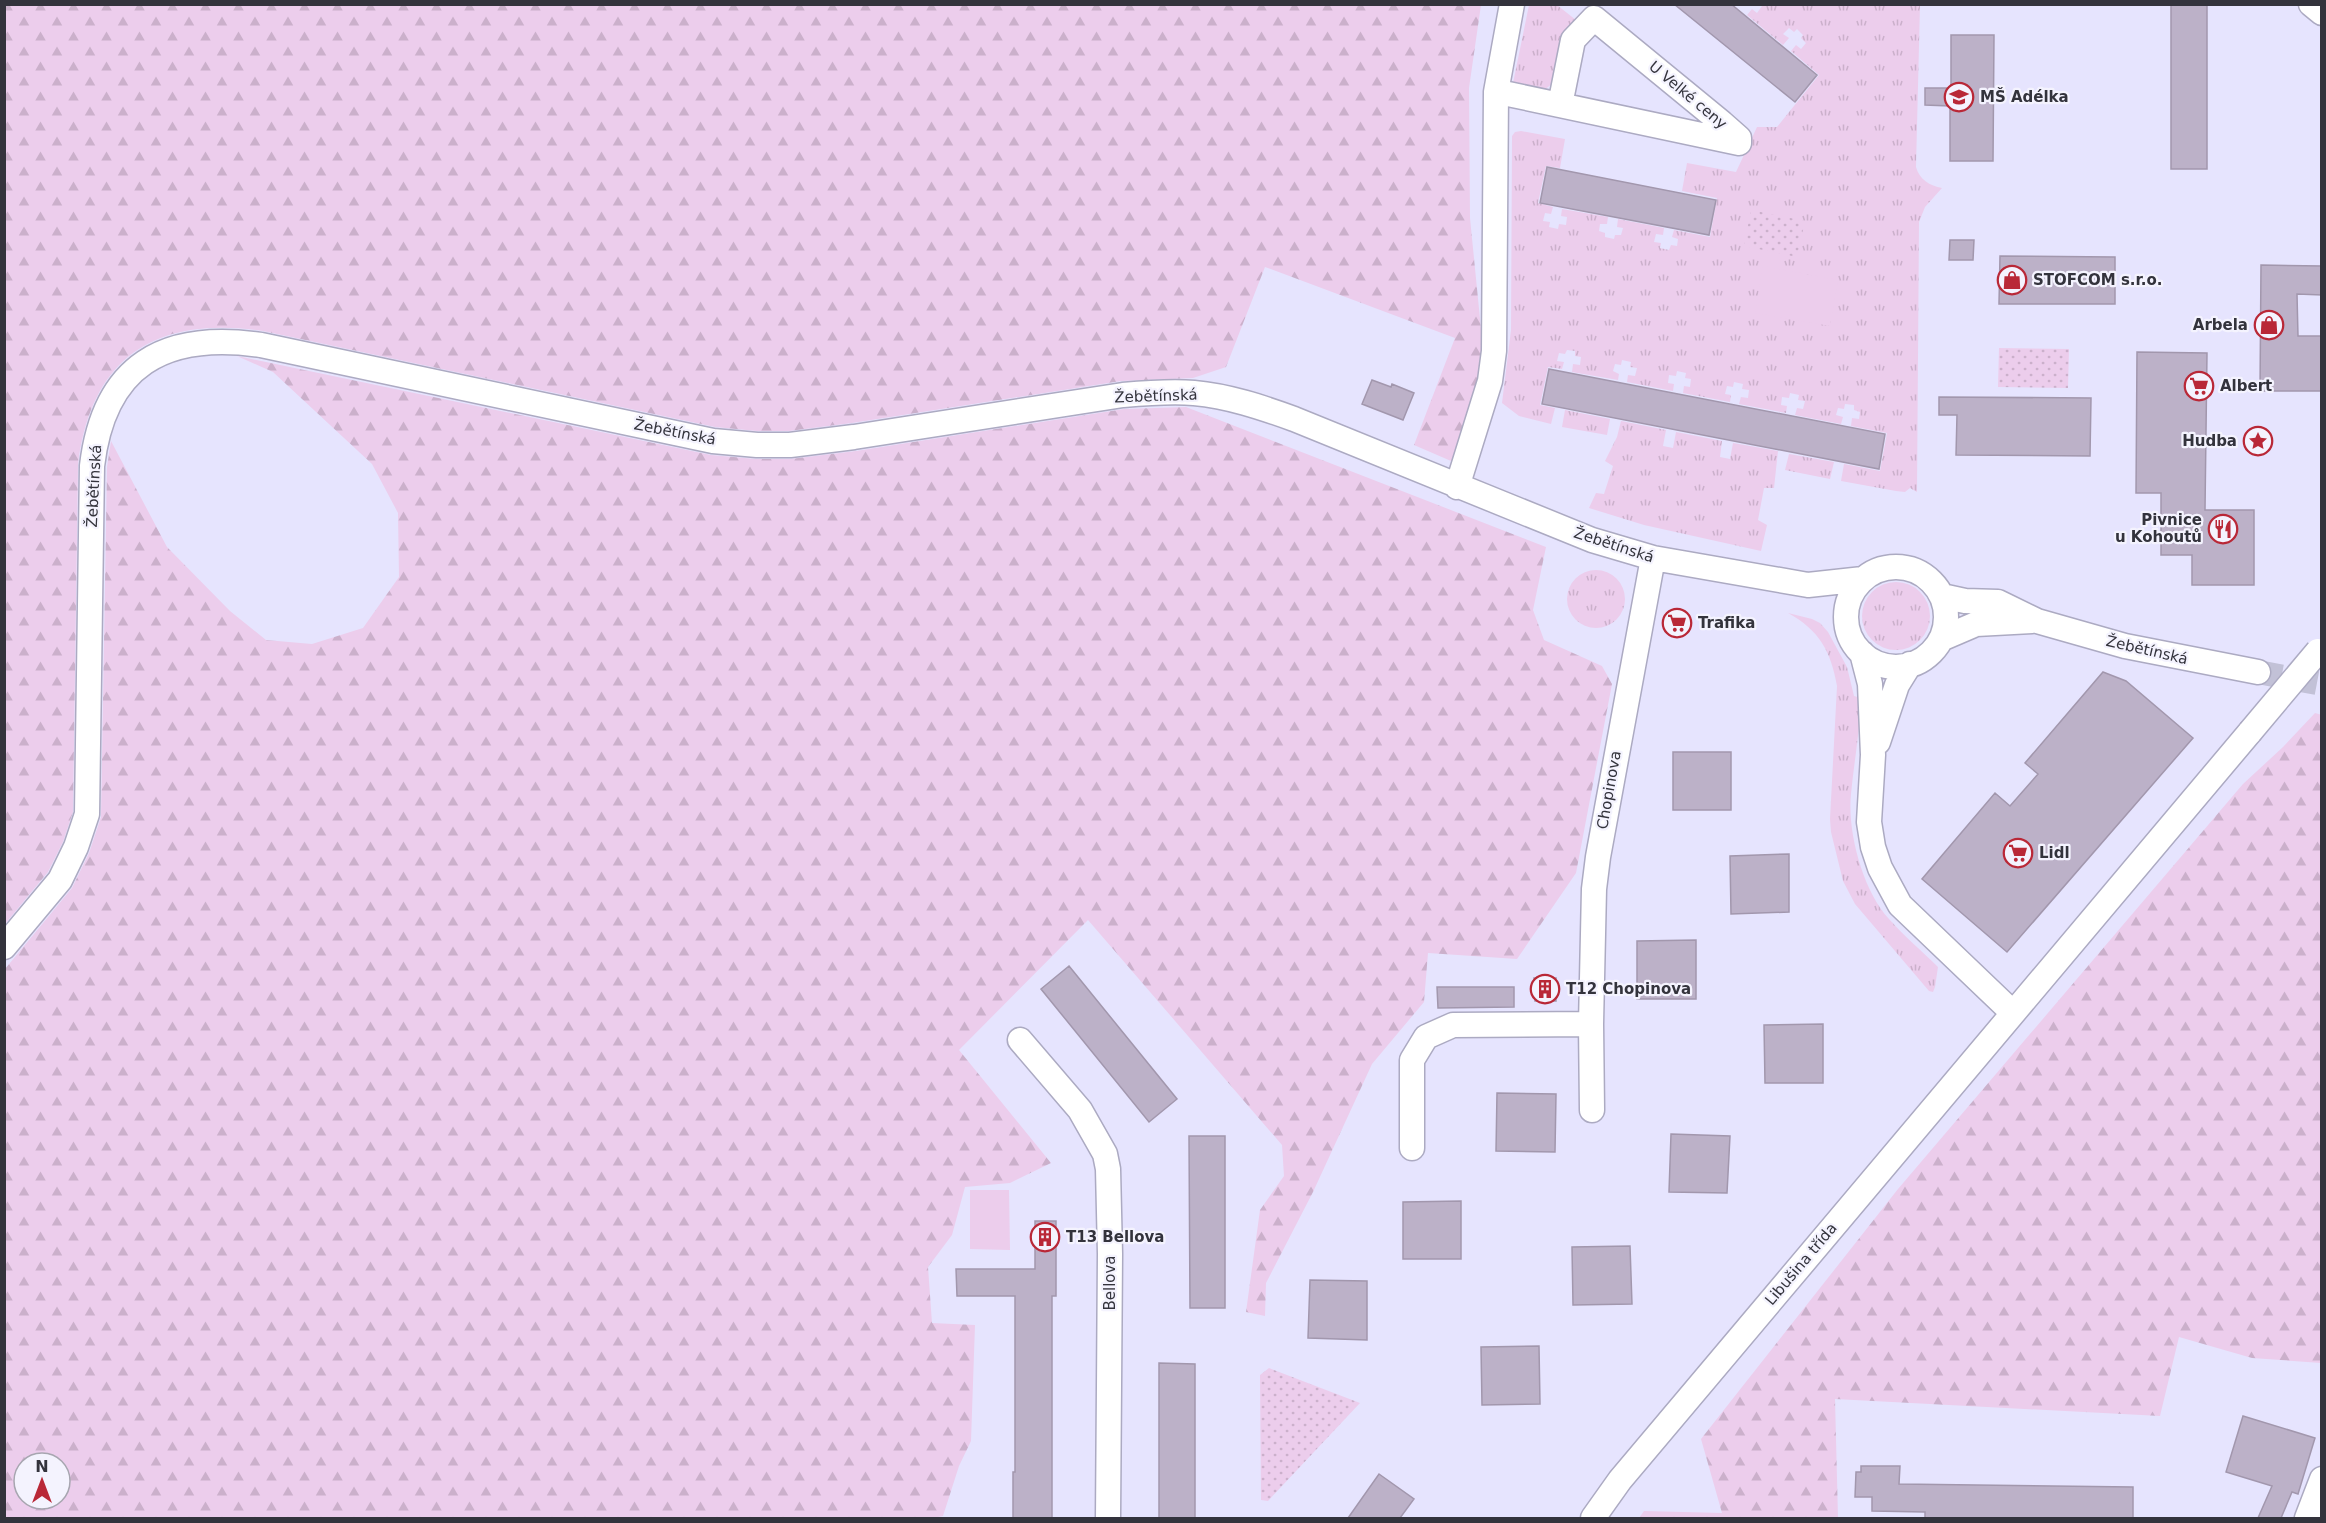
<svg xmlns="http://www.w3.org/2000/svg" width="2326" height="1523" font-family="'DejaVu Sans',sans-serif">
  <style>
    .grass { fill: url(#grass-tufts) }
    .forest { fill: url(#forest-firs); fill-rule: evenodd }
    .park { fill: url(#park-dots) }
    .pitch { fill: #eccdec }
    .building { fill: #bcb1c8; stroke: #a297ad; stroke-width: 1.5 }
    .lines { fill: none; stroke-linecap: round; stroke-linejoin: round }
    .minor-tunnel { stroke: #c2c1d7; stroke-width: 24; stroke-dasharray: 24 12; stroke-linecap: butt }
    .minor-casing { stroke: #acaac2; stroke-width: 27 }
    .minor { stroke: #fff; stroke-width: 24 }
    .minor-bridge-casing { stroke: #acaac2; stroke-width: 27; stroke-linecap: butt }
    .minor-bridge { stroke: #fff; stroke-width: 24 }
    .labels { text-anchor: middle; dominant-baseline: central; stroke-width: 4.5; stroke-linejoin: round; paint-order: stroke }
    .street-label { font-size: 15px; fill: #33333c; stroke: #f4f3fe }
    .poi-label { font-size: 15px; font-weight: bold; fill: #33333c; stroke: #f4f3fe; text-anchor: start }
  </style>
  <defs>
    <pattern id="grass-tufts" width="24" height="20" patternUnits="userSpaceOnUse" patternTransform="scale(1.5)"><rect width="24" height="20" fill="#eccdec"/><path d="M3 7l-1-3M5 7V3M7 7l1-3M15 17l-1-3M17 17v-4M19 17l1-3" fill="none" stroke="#cbb0cb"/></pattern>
    <pattern id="forest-firs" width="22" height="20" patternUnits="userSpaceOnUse" patternTransform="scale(1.5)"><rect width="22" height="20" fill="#eccdec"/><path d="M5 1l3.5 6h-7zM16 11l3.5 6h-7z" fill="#cbb0cb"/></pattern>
    <pattern id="park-dots" width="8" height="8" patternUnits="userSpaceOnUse" patternTransform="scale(1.5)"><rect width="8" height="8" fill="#eccdec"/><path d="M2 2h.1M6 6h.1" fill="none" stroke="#cbb0cb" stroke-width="1.8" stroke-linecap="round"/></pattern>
  </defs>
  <rect width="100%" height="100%" fill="#e6e4fe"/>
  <path class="grass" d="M1760,4L1920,5L1916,167C1919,179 1930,186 1942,188L1925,207L1919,222L1917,492L1910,488L1905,492L1896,491L1841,481L1844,464L1880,471L1887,433L1851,426L1852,418L1859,419L1860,412L1854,410V405L1845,404L1844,409L1838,408L1836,415L1843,417L1841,424L1795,415L1797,408L1803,409L1805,401L1798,400L1799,395L1790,393L1789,398L1782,397L1781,405L1787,406L1786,413L1739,404L1741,397L1748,398L1749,390L1742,389L1743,384L1734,382L1733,387L1727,386L1725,394L1731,395L1730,402L1683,393L1684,386L1690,387L1691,379L1685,378L1686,373L1677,371L1676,376L1669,375L1668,383L1674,384L1673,391L1627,382L1628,375L1635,376L1637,368L1630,367L1631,362L1622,360L1621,365L1615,364L1613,371L1619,374L1618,380L1572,372L1573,364L1580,365L1581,357L1575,356V351L1567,350L1565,354L1559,353L1557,361L1564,362L1562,369L1548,367L1540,405L1555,408L1551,424L1519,416L1502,403L1511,330L1512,136L1515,132L1521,131L1565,139L1560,168L1546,166L1538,203L1553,207L1551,214L1545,213L1543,221L1550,222L1549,227L1558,229L1559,224L1566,225L1567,217L1561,216L1562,209L1608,217L1607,224H1600L1599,231L1605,233V237L1614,239L1615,235H1621L1623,228L1617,227L1618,219L1664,228L1663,235L1656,234L1654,242L1661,243L1660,248L1669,250L1671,245L1677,246L1678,239L1672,237L1674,230L1710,237L1717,198L1682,191L1687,163L1736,172L1757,127H1777L1819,75L1791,51L1796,45L1801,49L1806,43L1801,38L1803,35L1797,29L1794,32L1789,28L1783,34L1789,38L1783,45L1747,15L1752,9L1757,13L1762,6Z
    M1529,5H1557L1581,24L1552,84L1544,90L1513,83Z
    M1565,410L1610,419L1607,435L1562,427Z
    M1621,421L1666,430L1663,446L1673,448L1676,432L1722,441L1720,457L1730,459L1733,443L1778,451L1774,488H1764L1758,520L1767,525L1761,551L1644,525L1589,508L1596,493L1604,494L1613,466L1605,461L1617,437Z
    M1789,454L1834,462L1830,479L1785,470Z
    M1567 599a29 29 0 1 1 58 0a29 29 0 1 1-58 0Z
    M1862 616a34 34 0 1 1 68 0a34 34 0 1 1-68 0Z
    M1788,613L1812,619L1820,623L1828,632L1847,667L1854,696L1861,698C1860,731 1854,762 1851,794C1847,832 1863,891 1889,919C1904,936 1922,951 1938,967L1935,987L1933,992L1929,991L1855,904L1843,881L1831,832L1830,819L1837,686C1831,651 1819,630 1788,613Z"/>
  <path class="forest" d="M5,5H1481L1469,88L1470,218L1483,349L1474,400L1455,456L1451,461L1414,445L1455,338L1265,267L1226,367L1193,378L1121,381L852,423L789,431H757L715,427L263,331C157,315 91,356 78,465L73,812L63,842L48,872L5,924Z
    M237,356L711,455L756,459H790L856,451L1124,409L1186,407L1546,547L1533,610L1544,640L1602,666L1612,684L1576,873L1517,959L1428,953L1424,1002L1372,1064L1313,1192L1266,1283L1265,1316L1246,1312L1260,1210L1284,1176L1282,1145L1088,920L959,1050L1051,1163L1010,1183L965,1187L952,1235L928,1267L932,1323L975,1325L971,1441L959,1466L943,1516L933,1518H5V969L72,888L89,853L101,817L107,467L111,441L167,547L230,611L266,640L312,644L363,628L399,577L398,513L372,464L273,372ZM24,1463H60V1499H24Z
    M2315,713L2322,715L2321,1363L2252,1358L2179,1337L2160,1416L1835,1399L1838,1518H1639L1644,1511L1722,1513L1701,1439L1898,1189L2243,784L2283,747Z"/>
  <path class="park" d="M1751,210L1805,221L1797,257L1744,246Z
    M1999,348L2069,349L2068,388L1998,387Z
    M1269,1368L1360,1403L1268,1501L1261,1500L1260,1375Z"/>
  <path class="pitch" d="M1763,266L1838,280L1830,326L1755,313Z
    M970,1190H1009L1010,1250L970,1249Z"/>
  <path class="building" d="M1674,4H1731L1817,75L1795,102Z
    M2171,4H2207V169H2171Z
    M1951,35H1994L1993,161H1950V106L1925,105V88H1951Z
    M1547,167L1716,200L1709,235L1540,203Z
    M1950,240H1974L1973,260H1949Z
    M2000,256L2115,257V304H1999Z
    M2261,265L2322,266V295L2297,294L2298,336H2322V391H2260Z
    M2137,352L2207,353L2205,510H2254V585H2192V555H2161V493H2136Z
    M1549,369L1885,434L1879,469L1542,404Z
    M1372,380L1391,387L1392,384L1414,393L1403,420L1362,404Z
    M1939,397L2091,398L2090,456L1956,455L1957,415H1939Z
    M2103,672L2126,681L2193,738L2007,952L1922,879L1995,793L2010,806L2038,774L2025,763Z
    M1673,752H1731V810H1673Z
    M1789,854V912L1731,914L1730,856Z
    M1696,940V999H1637V941Z
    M1069,966L1177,1099L1149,1122L1041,989Z
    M1534,978H1556V1001H1535Z
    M1437,987H1514V1007L1438,1008Z
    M1823,1024V1083H1765L1764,1025Z
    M1497,1093L1556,1094L1555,1152L1496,1151Z
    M1671,1134L1730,1136L1727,1193L1669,1192Z
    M1189,1136H1225V1308H1190Z
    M1461,1201V1259H1403V1202Z
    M1035,1221H1056V1296H1052V1518H1013V1472H1015V1296H957L956,1269H1035Z
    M1630,1246L1632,1304L1573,1305L1572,1247Z
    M1310,1280L1367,1281V1340L1308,1338Z
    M1539,1346L1540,1404L1482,1405L1481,1347Z
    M1159,1363L1195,1364V1518H1159Z
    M2243,1416L2315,1438L2298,1494L2292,1492L2281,1518H2258L2272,1486L2226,1472Z
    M1861,1466H1900L1899,1484L2133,1487V1518H1925V1512L1872,1511V1497H1855L1856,1472H1861Z
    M1379,1474L1414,1499L1400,1518H1348Z"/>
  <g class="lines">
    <path class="minor-tunnel" d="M2258,672L2322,684"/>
    <g class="minor-casing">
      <path id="minor" d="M2311,4L2322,13
        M1496,92L1508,94L1739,143V138L1722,123L1594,18L1573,40L1560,105
        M1457,487L1490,381L1494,351L1496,92L1512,4
        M1846 617a50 50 0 1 1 100 0a50 50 0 1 1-100 0Z
        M1942,596L1965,601L1998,602L2037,621L2125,646L2258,672
        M1941,639L1976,624L2032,621
        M1862,653L1870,684L1873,755L1869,822L1873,847L1880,868L1900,905L2013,1013
        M1878,742L1897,685L1910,664
        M4,947L60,880L76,847L87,814L92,466C104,365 164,331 261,345L713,441L757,445H790L854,437L1123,395C1146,393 1170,391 1194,393C1228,396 1261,407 1294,419L1592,540L1653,558L1808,585L1863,579
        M1591,1024L1592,1110
        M1020,1040L1080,1110L1105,1154L1108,1169L1110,1254L1108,1518
        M1412,1148V1060L1426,1037L1453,1025L1591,1024L1594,889L1598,857L1653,558
        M1593,1518L1620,1480L2250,732
        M2307,1518L2322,1479"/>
    </g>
    <use href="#minor" class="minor"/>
    <g class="minor-bridge-casing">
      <path id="minor-bridge" d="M2250,732L2318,651"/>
    </g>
    <use href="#minor-bridge" class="minor-bridge"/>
  </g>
  <defs>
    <g id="school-ring" transform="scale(1.5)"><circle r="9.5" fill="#f4f3fe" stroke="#b92837" stroke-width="1.5"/><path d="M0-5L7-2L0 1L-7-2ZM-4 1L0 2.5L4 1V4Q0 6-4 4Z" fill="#b92837"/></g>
    <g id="shop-ring" transform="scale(1.5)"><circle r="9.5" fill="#f4f3fe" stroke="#b92837" stroke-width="1.5"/><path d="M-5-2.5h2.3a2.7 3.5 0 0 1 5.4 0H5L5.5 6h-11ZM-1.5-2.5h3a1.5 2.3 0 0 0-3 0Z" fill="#b92837"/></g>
    <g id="supermarket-ring" transform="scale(1.5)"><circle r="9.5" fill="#f4f3fe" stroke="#b92837" stroke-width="1.5"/><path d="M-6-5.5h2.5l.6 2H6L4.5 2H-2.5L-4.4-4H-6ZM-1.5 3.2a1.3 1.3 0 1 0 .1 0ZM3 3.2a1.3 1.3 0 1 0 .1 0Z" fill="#b92837"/></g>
    <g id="sight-ring" transform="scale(1.5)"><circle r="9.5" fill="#f4f3fe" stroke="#b92837" stroke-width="1.5"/><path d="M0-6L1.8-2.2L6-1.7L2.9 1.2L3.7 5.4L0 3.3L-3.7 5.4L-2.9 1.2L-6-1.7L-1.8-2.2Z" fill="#b92837"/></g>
    <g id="restaurant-ring" transform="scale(1.5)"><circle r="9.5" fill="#f4f3fe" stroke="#b92837" stroke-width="1.5"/><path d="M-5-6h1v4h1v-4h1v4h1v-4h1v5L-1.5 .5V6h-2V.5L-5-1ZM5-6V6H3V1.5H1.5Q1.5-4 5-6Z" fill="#b92837"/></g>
    <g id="building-ring" transform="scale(1.5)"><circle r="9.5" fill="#f4f3fe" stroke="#b92837" stroke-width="1.5"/><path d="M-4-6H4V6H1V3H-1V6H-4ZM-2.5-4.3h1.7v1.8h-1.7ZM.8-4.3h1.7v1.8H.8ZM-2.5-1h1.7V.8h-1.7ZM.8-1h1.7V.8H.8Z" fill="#b92837"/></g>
  </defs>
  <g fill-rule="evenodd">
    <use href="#school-ring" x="1959" y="97"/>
    <use href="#shop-ring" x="2012" y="280"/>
    <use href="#shop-ring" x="2269" y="325"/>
    <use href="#supermarket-ring" x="2199" y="386"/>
    <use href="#sight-ring" x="2258" y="441"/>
    <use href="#restaurant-ring" x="2223" y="529"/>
    <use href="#supermarket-ring" x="1677" y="623"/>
    <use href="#supermarket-ring" x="2018" y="853"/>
    <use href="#building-ring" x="1545" y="989"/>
    <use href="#building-ring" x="1045" y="1237"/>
  </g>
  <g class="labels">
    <g class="street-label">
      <text transform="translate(1688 95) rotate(40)">U Velké ceny</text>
      <text transform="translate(1156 396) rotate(-2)">Žebětínská</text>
      <text transform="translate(675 432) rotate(11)">Žebětínská</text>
      <text transform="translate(94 486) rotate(-87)">Žebětínská</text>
      <text transform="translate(1614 545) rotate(18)">Žebětínská</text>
      <text transform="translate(2147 650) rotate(13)">Žebětínská</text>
      <text transform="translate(1609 790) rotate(-80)">Chopinova</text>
      <text transform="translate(1801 1264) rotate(-50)">Libušina třída</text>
      <text transform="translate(1110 1283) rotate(-90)">Bellova</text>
    </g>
    <g class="poi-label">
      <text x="1980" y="97">MŠ Adélka</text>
      <text x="2033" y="280">STOFCOM s.r.o.</text>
      <text x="2248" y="325" text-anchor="end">Arbela</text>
      <text x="2220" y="386">Albert</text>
      <text x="2237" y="441" text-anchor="end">Hudba</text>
      <text x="2202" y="520" text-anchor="end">Pivnice<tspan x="2202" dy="17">u Kohoutů</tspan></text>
      <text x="1698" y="623">Trafika</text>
      <text x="2039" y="853">Lidl</text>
      <text x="1566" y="989">T12 Chopinova</text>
      <text x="1066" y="1237">T13 Bellova</text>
    </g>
  </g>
  <rect width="2326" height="1523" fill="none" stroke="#33333c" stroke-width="12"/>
  <g transform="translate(42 1481)"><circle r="28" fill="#f4f3fe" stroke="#a7a6b0" stroke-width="1.5"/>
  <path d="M0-4.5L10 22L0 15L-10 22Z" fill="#b92837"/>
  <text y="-9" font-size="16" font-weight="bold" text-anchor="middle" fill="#33333c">N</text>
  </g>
</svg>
